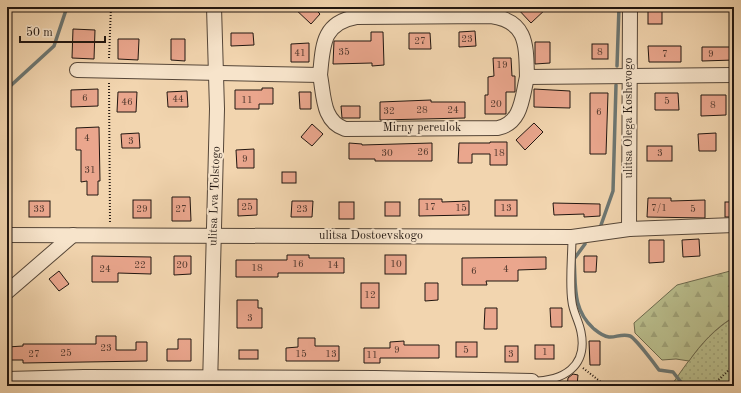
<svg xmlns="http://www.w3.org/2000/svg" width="741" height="393" font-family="'Old Standard TT',serif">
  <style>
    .grass { fill: url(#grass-dots); stroke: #6d6a4e }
    .forest { fill: url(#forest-firs); stroke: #6d6a4e }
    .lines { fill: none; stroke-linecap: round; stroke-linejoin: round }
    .stream { stroke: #6c7672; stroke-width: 3.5 }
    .building { fill: #eaa68d; stroke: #211610 }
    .service-casing { stroke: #554638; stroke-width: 9 }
    .minor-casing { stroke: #554638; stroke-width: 16 }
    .path { stroke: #211610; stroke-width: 2; stroke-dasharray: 1 2; stroke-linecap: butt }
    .service { stroke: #f7e4cb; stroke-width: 7 }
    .minor { stroke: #f7e4cb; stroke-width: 14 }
    .labels { text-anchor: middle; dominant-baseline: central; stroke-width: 4; stroke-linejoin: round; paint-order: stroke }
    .number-label { font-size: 10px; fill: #533a2f }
    .street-label { font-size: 12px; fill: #211610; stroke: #f7e4cb }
  </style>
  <defs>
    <pattern id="grass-dots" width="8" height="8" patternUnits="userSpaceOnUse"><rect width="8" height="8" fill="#b9bd8c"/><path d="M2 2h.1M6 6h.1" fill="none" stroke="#9fa278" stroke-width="1.8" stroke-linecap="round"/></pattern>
    <pattern id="forest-firs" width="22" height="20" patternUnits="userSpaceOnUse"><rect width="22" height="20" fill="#b9bd8c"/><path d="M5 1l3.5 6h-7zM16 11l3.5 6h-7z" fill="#9fa278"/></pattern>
  </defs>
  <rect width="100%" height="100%" fill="#f2d5af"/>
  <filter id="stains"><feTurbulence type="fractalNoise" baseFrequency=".005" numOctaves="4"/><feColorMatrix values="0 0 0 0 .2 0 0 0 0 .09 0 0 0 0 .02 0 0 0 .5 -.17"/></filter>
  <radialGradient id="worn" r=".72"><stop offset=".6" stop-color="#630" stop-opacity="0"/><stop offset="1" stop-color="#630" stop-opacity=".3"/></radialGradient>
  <!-- grass -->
  <path class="grass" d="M734 317V386H671C688 361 707 333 734 317Z"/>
  <!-- forest -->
  <path class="forest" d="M734 270V317C716 327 700 345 689 361L676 359 662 360 635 333 634 323 677 285Z"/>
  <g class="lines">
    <!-- stream -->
    <g class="stream">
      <polyline points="617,66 619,7"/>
      <polyline points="7,89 54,46 67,7"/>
      <polyline points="601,225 613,191 616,85"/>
      <path d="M585 244 574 259C576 285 572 309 593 328 598 332 602 336 609 337 615 338 622 333 630 336 635 338 654 363 659 370L673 372 684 386"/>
    </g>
  </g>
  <!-- building -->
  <g class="building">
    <polygon points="293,7 313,7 320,14 311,24"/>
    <polygon points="516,7 548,7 531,23"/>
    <rect x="648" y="7" width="14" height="17"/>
    <polygon points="73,29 95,30 94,59 72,58"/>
    <polygon points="475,31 476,46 459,47 459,32"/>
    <polygon points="371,32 383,32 384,65 372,66 372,63 333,64 334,41 371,41"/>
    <polygon points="231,33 253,33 254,45 231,46"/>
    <polygon points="409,33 430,33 431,49 409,49"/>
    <polygon points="118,39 139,39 138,60 118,59"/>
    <polygon points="171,39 185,39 185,61 171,60"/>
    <polygon points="535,42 550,42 550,63 535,64"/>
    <polygon points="309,43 309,62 291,62 291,44"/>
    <rect x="592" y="44" width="16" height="15"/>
    <polygon points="648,46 681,46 681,62 649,62"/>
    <polygon points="702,47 734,47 734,60 702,61"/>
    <polygon points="493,58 511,58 512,76 515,76 515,92 506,92 506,114 485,114 485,95 488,95 488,77 494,76"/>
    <polygon points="262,88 273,88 273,104 259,104 259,109 235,109 235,90 262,90"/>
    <polygon points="98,89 98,106 71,107 71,90"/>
    <polygon points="534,89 570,91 570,108 534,107"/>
    <polygon points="187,91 188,107 168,107 167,92"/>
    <polygon points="118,92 137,92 136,112 117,112"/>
    <polygon points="299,92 311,92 311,109 300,109"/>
    <polygon points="590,93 608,93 606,154 590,154"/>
    <polygon points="655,93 678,93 679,110 655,110"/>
    <polygon points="701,95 726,95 726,115 701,116"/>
    <polygon points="431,100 431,102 465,102 465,118 380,120 380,102"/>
    <polygon points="341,106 360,106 360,118 342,118"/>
    <polygon points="534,123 543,132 525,150 516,140"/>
    <polygon points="312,124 323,134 312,146 301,137"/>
    <polygon points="99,127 100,181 98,181 98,195 87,195 87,181 81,182 81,150 76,150 76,128"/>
    <polygon points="139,133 140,148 122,148 121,134"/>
    <polygon points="716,133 716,151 699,151 698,134"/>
    <polygon points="490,142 507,142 507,165 490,165 490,154 472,154 472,163 458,163 459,143 490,143"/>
    <polygon points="349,143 362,144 362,145 432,143 432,161 375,161 375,159 349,159"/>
    <rect x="647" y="146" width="25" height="15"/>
    <polygon points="254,149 254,168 237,168 236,150"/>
    <rect x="282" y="172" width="14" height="11"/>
    <polygon points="172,197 190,197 191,221 172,221"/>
    <polygon points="648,198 671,198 671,201 705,200 705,218 647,217"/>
    <polygon points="238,199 257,199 257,215 238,216"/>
    <polygon points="419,199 442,199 442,202 469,201 469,215 419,216"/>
    <rect x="133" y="200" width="18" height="18"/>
    <rect x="495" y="200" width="22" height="16"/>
    <rect x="29" y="201" width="21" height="16"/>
    <polygon points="292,201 313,201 312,217 291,217"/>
    <rect x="339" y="202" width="15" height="17"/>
    <rect x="385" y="202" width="15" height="14"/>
    <rect x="725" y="202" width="9" height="15"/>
    <polygon points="553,203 600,204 600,216 584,217 584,214 554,215"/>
    <polygon points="699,239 700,256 683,257 682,240"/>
    <polygon points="649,240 664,240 664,262 649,263"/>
    <polygon points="287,255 309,255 309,258 344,258 344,273 278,273 278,277 236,277 236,260 287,260"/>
    <rect x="385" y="255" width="21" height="19"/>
    <polygon points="92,256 151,257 151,274 118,273 118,282 92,282"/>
    <polygon points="174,256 191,256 191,274 174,275"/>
    <polygon points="584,256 597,256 596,272 584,272"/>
    <polygon points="546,257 546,269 518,270 518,281 486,281 487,285 462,285 462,258"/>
    <polygon points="59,271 69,284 59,291 49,279"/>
    <rect x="361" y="283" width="18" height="25"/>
    <polygon points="425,283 438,283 438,300 425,301"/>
    <polygon points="237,300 258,300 258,308 262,308 262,328 237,328"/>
    <polygon points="485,308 497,308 497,329 484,329"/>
    <polygon points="550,308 562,308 562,327 551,327"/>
    <polygon points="96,336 116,336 116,350 136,350 136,342 147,342 147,361 23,363 23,360 7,360 7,347 23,346 23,344 96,344"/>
    <polygon points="298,338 315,338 315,346 339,346 339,361 286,361 286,348 298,347"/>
    <polygon points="178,339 191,339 191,361 167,361 167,349 178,349"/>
    <polygon points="404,341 404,345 439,345 439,358 380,358 380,363 364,363 364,348 390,348 390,342"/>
    <polygon points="589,341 600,341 600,365 590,365"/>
    <rect x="456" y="342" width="21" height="15"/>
    <rect x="535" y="345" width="19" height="14"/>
    <rect x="505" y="346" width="13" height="16"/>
    <rect x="239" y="350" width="19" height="9"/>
    <polygon points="573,374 578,375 577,386 567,386 568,378"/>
  </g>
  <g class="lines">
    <defs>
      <path id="service" d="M532 383V381C563 381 588 367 581 332 579 321 573 312 572 302 569 284 572 256 572 237"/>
      <g id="minor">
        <path d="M77 70 320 75C323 46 322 23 356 17L491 16C528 21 526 46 527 77L734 75"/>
        <path d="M320 75C324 95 322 121 345 129L498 128C522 123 522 97 527 77"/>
        <polyline points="629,229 630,7"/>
        <polyline points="7,235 572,237 629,229 734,225"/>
        <polyline points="7,292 73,235"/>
        <polyline points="7,379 84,377 375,378 532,381"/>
        <polyline points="210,386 217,109 214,7"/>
      </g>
    </defs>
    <!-- service casing -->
    <use href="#service" class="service-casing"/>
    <!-- minor casing -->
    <use href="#minor" class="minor-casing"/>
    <!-- path -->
    <g class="path">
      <polyline points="109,58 111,7"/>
      <polyline points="109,83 110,224"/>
      <polyline points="583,368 606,386"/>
      <polyline points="712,386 734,365"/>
    </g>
    <!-- service -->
    <use href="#service" class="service"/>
    <!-- minor -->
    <use href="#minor" class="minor"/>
  </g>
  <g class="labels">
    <!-- number labels -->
    <g class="number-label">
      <text x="467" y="39">23</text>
      <text x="420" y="41">27</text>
      <text x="344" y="52">35</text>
      <text x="600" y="52">8</text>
      <text x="300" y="53">41</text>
      <text x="665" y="54">7</text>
      <text x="711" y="54">9</text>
      <text x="502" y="65">19</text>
      <text x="85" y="98">6</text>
      <text x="178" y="99">44</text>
      <text x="247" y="100">11</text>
      <text x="667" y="101">5</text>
      <text x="127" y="102">46</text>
      <text x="496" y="104">20</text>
      <text x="713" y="105">8</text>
      <text x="422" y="110">28</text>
      <text x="453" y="110">24</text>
      <text x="389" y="111">32</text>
      <text x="599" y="112">6</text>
      <text x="87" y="138">4</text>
      <text x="131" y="141">3</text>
      <text x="423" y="152">26</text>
      <text x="387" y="153">30</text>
      <text x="499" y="153">18</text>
      <text x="660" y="153">3</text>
      <text x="245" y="159">9</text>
      <text x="90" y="170">31</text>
      <text x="247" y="207">25</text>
      <text x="430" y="207">17</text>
      <text x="461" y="208">15</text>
      <text x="506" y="208">13</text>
      <text x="659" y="208">7/1</text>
      <text x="39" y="209">33</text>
      <text x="142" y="209">29</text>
      <text x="181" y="209">27</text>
      <text x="302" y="209">23</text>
      <text x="693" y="209">5</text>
      <text x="298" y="264">16</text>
      <text x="396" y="264">10</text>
      <text x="140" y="265">22</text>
      <text x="182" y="265">20</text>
      <text x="333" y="265">14</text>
      <text x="257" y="268">18</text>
      <text x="105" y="269">24</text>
      <text x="506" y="269">4</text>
      <text x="474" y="271">6</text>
      <text x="370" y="295">12</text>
      <text x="250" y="318">3</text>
      <text x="106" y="348">23</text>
      <text x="397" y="350">9</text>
      <text x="466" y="350">5</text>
      <text x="545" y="352">1</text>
      <text x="66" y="353">25</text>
      <text x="34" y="354">27</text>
      <text x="301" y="354">15</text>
      <text x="331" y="354">13</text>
      <text x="511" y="354">3</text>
      <text x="372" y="355">11</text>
    </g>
    <!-- street labels -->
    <g class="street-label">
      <text transform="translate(629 118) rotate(-90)">ulitsa Olega Koshevogo</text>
      <text x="422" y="128">Mirny pereulok</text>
      <text transform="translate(215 196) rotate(-88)">ulitsa Lva Tolstogo</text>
      <text x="371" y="236">ulitsa Dostoevskogo</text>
    </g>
  </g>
  <!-- margin -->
  <rect width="741" height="393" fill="none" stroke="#f2d5af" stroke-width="24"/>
  <rect x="8" y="8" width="725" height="377" fill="none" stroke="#211610" stroke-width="2"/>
  <rect x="12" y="12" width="717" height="369" fill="none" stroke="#211610"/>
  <!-- scale -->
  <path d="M20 36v6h85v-6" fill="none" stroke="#211610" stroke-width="2"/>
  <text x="26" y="36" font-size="12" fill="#211610" stroke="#f7e4cb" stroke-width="3" paint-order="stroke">50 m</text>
  <rect width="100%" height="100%" filter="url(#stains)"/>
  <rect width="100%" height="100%" fill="url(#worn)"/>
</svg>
